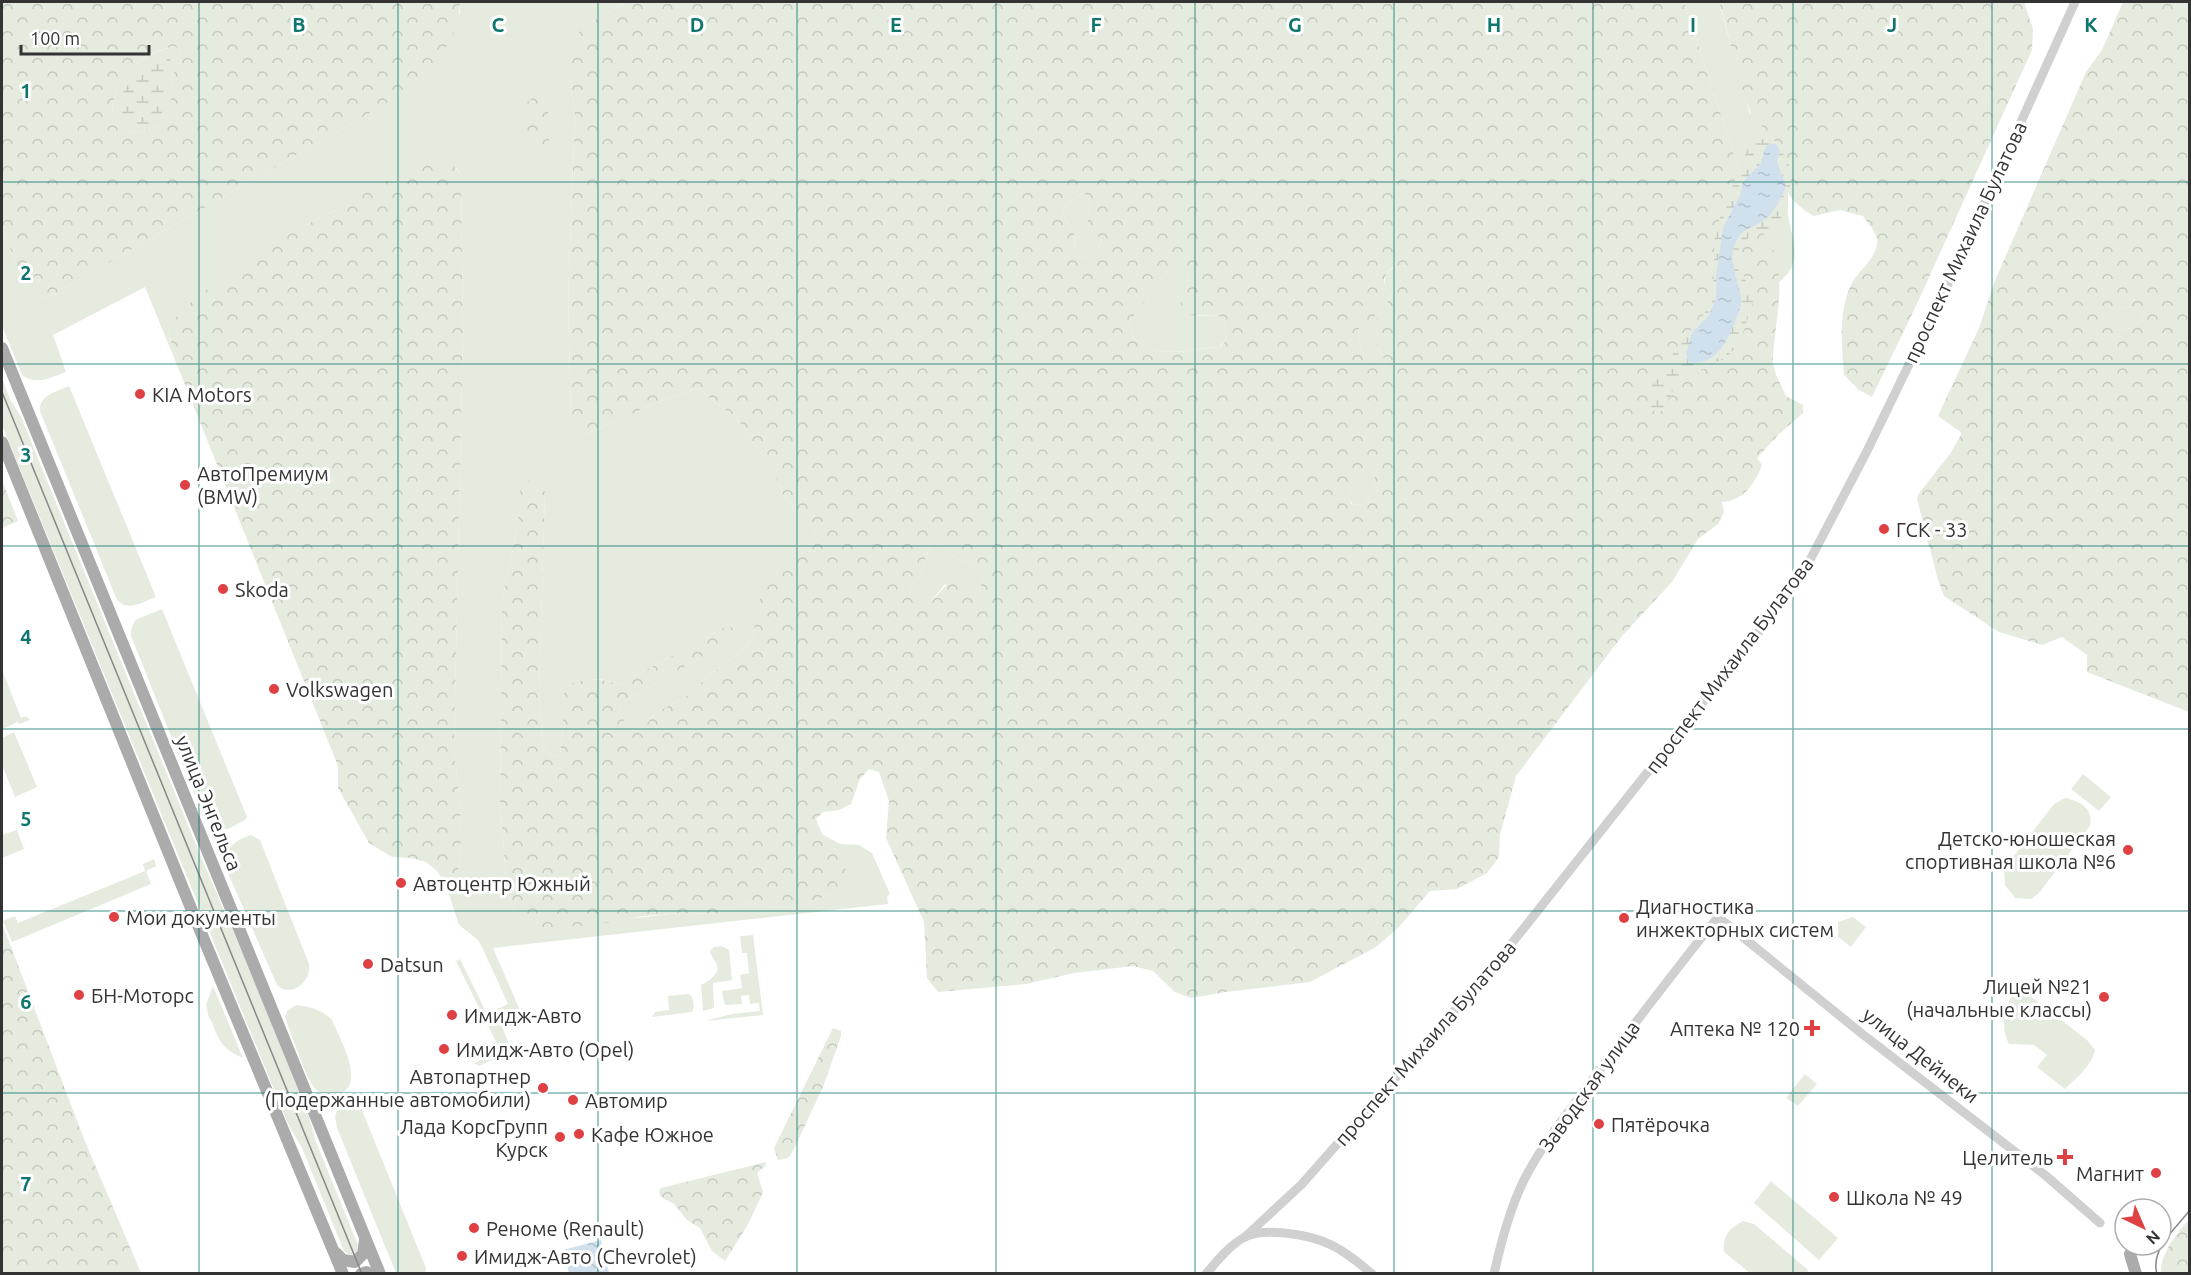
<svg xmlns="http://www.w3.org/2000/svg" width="2191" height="1275" font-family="Ubuntu,sans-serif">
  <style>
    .green { fill: #e5ebdf }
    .forest { fill: url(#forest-crowns); fill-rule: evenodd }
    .wetland { fill: url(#wetland-marsh) }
    .water { fill: url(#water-ripples) }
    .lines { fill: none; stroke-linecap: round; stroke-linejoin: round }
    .minor { stroke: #d0d0d0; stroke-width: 9 }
    .major { stroke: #ababab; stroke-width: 12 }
    .tram { stroke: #888; stroke-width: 1.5 }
    .grid { fill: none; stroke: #0f766e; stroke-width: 1.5; stroke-opacity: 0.55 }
    .poi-dot { fill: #df4043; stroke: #fff; stroke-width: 2 }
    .labels { text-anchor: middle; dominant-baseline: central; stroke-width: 6; stroke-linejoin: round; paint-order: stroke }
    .street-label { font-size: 20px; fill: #333; stroke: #fff }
    .poi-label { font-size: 20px; fill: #333; stroke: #fff; text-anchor: start }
    .grid-label { font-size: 20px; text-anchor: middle; font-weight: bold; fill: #0f766e; stroke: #fff; stroke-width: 6; stroke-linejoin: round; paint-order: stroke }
  </style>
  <defs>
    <pattern id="forest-crowns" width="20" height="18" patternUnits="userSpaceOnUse" patternTransform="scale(1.5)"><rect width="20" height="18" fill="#e5ebdf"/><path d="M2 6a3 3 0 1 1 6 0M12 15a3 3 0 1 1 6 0" fill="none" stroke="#c5cac0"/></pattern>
    <pattern id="wetland-marsh" width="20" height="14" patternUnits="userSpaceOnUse" patternTransform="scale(1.5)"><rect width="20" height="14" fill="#e5ebdf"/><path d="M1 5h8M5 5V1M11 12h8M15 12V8" fill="none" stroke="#c5cac0"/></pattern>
    <pattern id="water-ripples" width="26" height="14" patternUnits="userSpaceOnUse" patternTransform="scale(1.5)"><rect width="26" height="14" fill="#d0e0ed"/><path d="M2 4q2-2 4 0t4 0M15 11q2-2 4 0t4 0" fill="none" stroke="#b3c1cc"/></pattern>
  </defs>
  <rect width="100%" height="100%" fill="#fff"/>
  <!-- green -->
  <g class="green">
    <path d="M460 2H627L583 27 570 76 575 112 568 300 571 422 584 435 656 403 697 388 738 420 772 469 784 496 813 529 817 541 810 551 793 556 764 585 752 638 746 648 710 675 684 698 655 713 646 725 637 731 628 727 618 711 623 702 727 642 721 629 619 685C590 674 588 679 563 695V727L560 754 553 757 546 750 542 739 539 691 545 492 518 498V526L502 601 500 801 507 891 513 909 521 918 542 928 681 913 717 914 749 902 778 908 806 904 838 892 842 857 822 834 840 844 859 845 872 853 890 894 887 897 888 904 493 948 522 1015 501 1024 510 1047 509 1052 479 1066 474 1063 500 1050 456 961 460 959 487 1014 508 1004 482 947 478 940 459 925 446 885 455 882C467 848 458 786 454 749L463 330 461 175 456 167 340 208 289 233 168 328 175 360 145 287 53 335 66 372C52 377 36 386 22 375L2 326V228L26 289 47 298 389 102 460 13Z"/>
    <polygon points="1684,2 1719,2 1749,112 1768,131 1777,145 1743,182"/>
    <path d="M174 46 179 49 181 63 173 75 171 116 159 127 134 133C116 124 109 120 114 98 121 66 145 56 174 46Z"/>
    <path d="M1786 186C1790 197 1787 205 1788 215 1792 241 1805 262 1779 282 1777 258 1774 242 1755 225Z"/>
    <path d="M1085 194 1090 199C1088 219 1082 227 1102 238L1098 252 1086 259 1080 257 1075 252 1074 232 1063 214C1065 205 1076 196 1085 194Z"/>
    <path d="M1405 265 1407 271 1377 318V345L1386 363 1381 367 1361 350 1358 332 1360 325 1386 292C1383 273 1386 269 1405 265Z"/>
    <path d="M1171 268H1180L1188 275 1189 284 1180 301 1198 316H1219L1224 324 1227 339 1219 347C1200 348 1167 356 1151 349 1145 347 1139 342 1134 339L1129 321C1145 304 1155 285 1171 268Z"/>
    <polygon points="2127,307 2143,309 2144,316 2133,328 2118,330 2114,323 2113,315 2119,309"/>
    <polygon points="2,378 10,399 21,417 199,852 255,982 309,1117 316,1142 358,1245 356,1255 351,1256 344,1251 302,1148 289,1126 2,425"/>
    <path d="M69 386 156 597C142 602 129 612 117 600L40 411C39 395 56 392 69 386Z"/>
    <path d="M1365 470H1371C1381 483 1370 495 1362 506L1352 504 1349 498 1351 492 1347 479Z"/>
    <polygon points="933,538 939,539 955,558 974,565 983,578 978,595 972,598 945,584 928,605 921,606 908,591 919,576"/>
    <polygon points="162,609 247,817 245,820 228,829 217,827 203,816 131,636 131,630 135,620"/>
    <polygon points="2,670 21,718 26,716 30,720 19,724 17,721 16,723 2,729"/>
    <polygon points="14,732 37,787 15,797 2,765 2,738"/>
    <polygon points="2083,774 2111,797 2099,811 2071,789"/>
    <path d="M2065 798C2080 801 2093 808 2090 826L2039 893 2031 899 2015 898 2005 885 2004 869 2054 804Z"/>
    <polygon points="17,830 24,849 2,858 2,835"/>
    <path d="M251 835 260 840 309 964C312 981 291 999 277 985L224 864C225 847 236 840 251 835Z"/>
    <polygon points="154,859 156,866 146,871 151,884 12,942 3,921 15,916 18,923 145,871 143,864"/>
    <polygon points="1853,917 1866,927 1851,947 1838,937 1838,922"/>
    <polygon points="753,935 763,1015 705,1021 732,1014 760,1011 759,1003 750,1004 749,995 741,996 742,1004 726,1005 724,1002 722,991 742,988 740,975 749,973 747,953 742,953 740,936"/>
    <path d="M722 946 729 950 732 980 713 983 714 1008 703 1011 701 985C710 980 723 973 715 961 713 958 711 955 710 951L714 947Z"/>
    <path d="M213 986 243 1058C220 1048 219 1040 211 1020L209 1018 206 1005Z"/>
    <path d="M2020 989 2024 991 2087 1040 2095 1050C2092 1066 2076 1078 2065 1089L2037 1067 2047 1055 2034 1045 2009 1044C2000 1029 2003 998 2020 989Z"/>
    <path d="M689 994C694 997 695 1008 692 1012L652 1017 655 1012 669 1010 668 996Z"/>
    <path d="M296 1005C309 1006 323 1010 332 1020 339 1038 371 1091 333 1095 326 1096 318 1093 313 1086 304 1072 291 1034 285 1017L287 1011Z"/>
    <polygon points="1805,1074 1817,1084 1798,1106 1786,1098"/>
    <polygon points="353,1104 361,1108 426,1268 425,1273 396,1273 337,1128 335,1117 337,1111"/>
    <polygon points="1771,1181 1838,1238 1819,1260 1754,1203"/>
    <path d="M1743 1221 1754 1224 1807 1269 1809 1273H1750L1724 1252C1722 1236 1729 1228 1743 1221Z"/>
  </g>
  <!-- forest -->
  <g class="forest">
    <path d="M2 2H460C459 50 423 75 389 102L47 298 26 289 2 228ZM174 46 179 49 181 63 173 74 170 116 159 127 134 133C116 124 109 119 114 98 121 67 145 55 174 46Z"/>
    <path d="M627 2H1684L1743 182C1739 199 1728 212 1723 228 1715 254 1722 293 1710 315 1699 333 1683 333 1688 362 1716 366 1727 343 1735 320 1737 315 1741 308 1742 303 1743 291 1735 282 1733 272 1729 253 1737 232 1755 225 1795 259 1774 316 1773 361 1773 372 1782 386 1786 396L1803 405V413L1778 435 1757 458 1762 465C1755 484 1743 501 1722 502L1724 512 1718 524 1698 539 1672 582 1622 636 1516 776 1500 835 1499 857 1487 873 1457 889 1430 891 1399 927 1376 947 1310 982 1226 992 1191 998 1175 992 1153 971 1133 966 1074 973 1026 984 938 992 927 978 924 922 886 838 889 801 879 772 869 769 860 779 851 804 839 810 823 812 816 819 822 834 842 857 847 873 838 892 806 904 778 908 749 902 717 914 681 913 644 916 594 925 542 928 521 918 513 909 507 891 500 801 502 601 518 526V498L522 485 531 479 540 483 545 492 539 691 542 739 546 750 553 757 560 754 563 727V695L570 684C591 678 598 677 619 685L721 629 731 627 735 630V636L727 642 623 702 618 711 628 727 637 731 646 725 655 713 684 698 710 675 746 648 752 638 763 585 793 556 810 551 817 541 813 529 784 496 772 469 738 420 697 388 656 403 584 435 575 433 571 422 568 300 575 112 570 76 571 43 583 27ZM1085 194 1090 199C1088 219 1082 227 1102 239L1098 252 1086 259 1080 257 1075 252 1074 232 1063 214C1065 205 1076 196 1085 194ZM1405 265 1407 271 1377 318V345L1386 363 1381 367 1361 350 1358 332 1360 325 1372 322 1386 292 1384 279 1387 273 1392 268ZM1171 268H1180L1188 275 1189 284 1180 301 1183 309 1189 315 1219 316 1224 324 1227 339 1220 347C1201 348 1167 356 1151 349 1145 347 1139 342 1134 339L1129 321C1145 304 1155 285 1171 268ZM1365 470H1371C1381 483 1370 495 1362 506L1351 504 1349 498 1351 492 1348 479ZM933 538 939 539 955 558 974 565 983 578 978 595 972 598C952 567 945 589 928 605H921L908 591 919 576Z"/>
    <path d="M1719 2H2024L2033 29 2032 50 1916 306 1872 397 1859 390 1844 375C1842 345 1838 316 1850 287 1856 272 1874 262 1877 244 1879 234 1868 224 1863 216L1840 210 1814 216C1775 193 1790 180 1777 146 1772 131 1754 123 1749 109 1735 75 1731 37 1719 2Z"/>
    <path d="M2123 2H2189V712L2087 672V655L2062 637 2042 645 1999 632 1944 596 1938 580 1917 499 1919 493 1950 454 1962 433 1938 416 1979 328 1994 283 2086 72 2102 50ZM2127 307 2142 309 2144 316 2133 328 2118 330 2114 323V315L2119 309Z"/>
    <polygon points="542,96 548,105 549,143 540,152 529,149 522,142 524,105 534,97"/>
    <path d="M435 160C448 162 454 163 461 175L463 330 454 749C458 786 467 848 455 882L446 885 437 871 426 862 411 858 392 857 369 843 338 788V766L175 360 168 328 177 316 200 294 289 233 340 208 392 178Z"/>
    <polygon points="2,480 18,521 2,528"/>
    <polygon points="2,923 84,1139 141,1273 2,1273"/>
    <polygon points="833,1028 841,1031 841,1036 823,1087 794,1149 788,1158 778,1160 774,1148"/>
    <polygon points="766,1162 765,1166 757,1173 763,1192 761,1197 747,1226 725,1261 712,1251 700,1228 687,1220 674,1204 661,1197 659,1192 661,1188"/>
    <path d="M2189 1219V1273H2161C2161 1251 2176 1236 2189 1219Z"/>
  </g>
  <!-- wetland -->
  <g class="wetland">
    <path d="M160 56 169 58 172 62C169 72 165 82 164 91 161 111 168 117 145 127 140 124 132 122 128 119 104 98 144 65 160 56Z"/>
    <path d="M1762 139H1766L1782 147 1788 159 1791 183 1780 222 1773 229 1753 233 1746 240 1739 251V261L1753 302 1739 345 1728 355 1675 387C1669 395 1667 406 1660 412H1655L1649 404C1646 381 1697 325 1711 304L1713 295 1715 230 1747 150Z"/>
  </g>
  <!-- water -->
  <g class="water">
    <path d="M1769 143 1777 145 1780 151 1777 162 1786 186C1781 199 1775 212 1764 220 1752 229 1744 226 1736 242 1726 263 1740 280 1741 300 1742 307 1737 315 1735 322 1726 344 1715 366 1688 362L1686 353 1692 333 1709 315 1716 298 1717 271 1723 228 1740 195 1743 182 1762 162 1764 151Z"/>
    <polygon points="601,1240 609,1273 569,1273 563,1250"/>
  </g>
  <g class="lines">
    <!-- minor -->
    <g class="minor">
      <polyline points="1245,1237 1302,1184 1493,967 1780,605 1811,558 1867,451 1948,284 2075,2"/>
      <path d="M1206 1274C1217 1261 1228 1247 1243 1238 1256 1231 1270 1232 1285 1233 1324 1237 1342 1248 1372 1274"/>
      <path d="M1494 1274C1501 1242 1509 1211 1523 1182 1542 1144 1570 1110 1595 1076 1635 1023 1676 969 1718 917L1861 1033 2045 1175 2100 1223"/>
    </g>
    <!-- major -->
    <g class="major">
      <polyline points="2,348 380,1274"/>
      <polyline points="2,442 195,918 343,1274"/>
      <polyline points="336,1253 343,1260 355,1262 363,1254 365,1240"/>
      <polyline points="2130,1254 2136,1274"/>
      <polyline points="361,1274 366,1272 373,1274"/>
    </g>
    <!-- tram -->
    <g class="tram">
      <polyline points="2,392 362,1274"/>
      <path d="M2157 1274C2150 1249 2176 1228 2190 1210"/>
    </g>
  </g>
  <!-- grid -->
  <path class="grid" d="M199 2V1274M398 2V1274M598 2V1274M797 2V1274M996 2V1274M1195 2V1274M1394 2V1274M1593 2V1274M1793 2V1274M1992 2V1274M2 182H2190M2 364H2190M2 546H2190M2 729H2190M2 911H2190M2 1093H2190"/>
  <!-- markers -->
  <g class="poi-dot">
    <circle cx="140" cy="394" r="6"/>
    <circle cx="185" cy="485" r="6"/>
    <circle cx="1884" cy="529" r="6"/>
    <circle cx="223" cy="589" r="6"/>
    <circle cx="274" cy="689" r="6"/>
    <circle cx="2128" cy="850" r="6"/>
    <circle cx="401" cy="883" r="6"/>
    <circle cx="114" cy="917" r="6"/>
    <circle cx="1624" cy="918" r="6"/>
    <circle cx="368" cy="964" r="6"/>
    <circle cx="79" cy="995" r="6"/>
    <circle cx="2104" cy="997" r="6"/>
    <circle cx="452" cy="1015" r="6"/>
    <path d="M1809 1019h6v6h6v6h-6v6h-6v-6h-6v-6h6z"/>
    <circle cx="444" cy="1049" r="6"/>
    <circle cx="543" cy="1088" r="6"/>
    <circle cx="573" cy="1100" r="6"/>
    <circle cx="1599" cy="1124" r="6"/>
    <circle cx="579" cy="1134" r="6"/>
    <circle cx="560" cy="1137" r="6"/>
    <path d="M2062 1148h6v6h6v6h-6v6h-6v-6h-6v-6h6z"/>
    <circle cx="2156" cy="1173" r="6"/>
    <circle cx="1834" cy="1197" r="6"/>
    <circle cx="474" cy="1228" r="6"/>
    <circle cx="462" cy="1256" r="6"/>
  </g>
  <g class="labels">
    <!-- street labels -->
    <g class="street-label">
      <text transform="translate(1965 242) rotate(-65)">проспект Михаила Булатова</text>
      <text transform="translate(1729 665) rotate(-53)">проспект Михаила Булатова</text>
      <text transform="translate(209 803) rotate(68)">улица Энгельса</text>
      <text transform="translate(1425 1043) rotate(-49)">проспект Михаила Булатова</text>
      <text transform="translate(1921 1055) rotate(38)">улица Дейнеки</text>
      <text transform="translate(1589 1086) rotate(-54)">Заводская улица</text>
    </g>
    <!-- poi labels -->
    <g class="poi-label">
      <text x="152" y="394">KIA Motors</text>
      <text x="197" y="473">АвтоПремиум<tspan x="197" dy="23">(BMW)</tspan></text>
      <text x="1896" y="529">ГСК - 33</text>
      <text x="235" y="589">Skoda</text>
      <text x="286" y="689">Volkswagen</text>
      <text x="2116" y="838" text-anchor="end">Детско-юношеская<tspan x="2116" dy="23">спортивная школа №6</tspan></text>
      <text x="413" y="883">Автоцентр Южный</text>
      <text x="1636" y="906">Диагностика<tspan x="1636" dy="23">инжекторных систем</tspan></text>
      <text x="126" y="917">Мои документы</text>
      <text x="380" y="964">Datsun</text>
      <text x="2092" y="986" text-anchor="end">Лицей №21<tspan x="2092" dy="23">(начальные классы)</tspan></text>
      <text x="91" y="995">БН-Моторс</text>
      <text x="464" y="1015">Имидж-Авто</text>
      <text x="1800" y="1028" text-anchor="end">Аптека № 120</text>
      <text x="456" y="1049">Имидж-Авто (Opel)</text>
      <text x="531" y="1076" text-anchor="end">Автопартнер<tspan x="531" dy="23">(Подержанные автомобили)</tspan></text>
      <text x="585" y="1100">Автомир</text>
      <text x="1611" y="1124">Пятёрочка</text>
      <text x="548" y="1126" text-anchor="end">Лада КорсГрупп<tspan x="548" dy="23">Курск</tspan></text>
      <text x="591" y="1134">Кафе Южное</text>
      <text x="2053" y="1157" text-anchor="end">Целитель</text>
      <text x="2144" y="1173" text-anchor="end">Магнит</text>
      <text x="1846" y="1197">Школа № 49</text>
      <text x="486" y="1228">Реноме (Renault)</text>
      <text x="474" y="1256">Имидж-Авто (Chevrolet)</text>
    </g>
  </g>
  <g class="grid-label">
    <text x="299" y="32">B</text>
    <text x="498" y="32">C</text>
    <text x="697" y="32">D</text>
    <text x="896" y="32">E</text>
    <text x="1096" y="32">F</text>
    <text x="1295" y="32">G</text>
    <text x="1494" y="32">H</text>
    <text x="1693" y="32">I</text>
    <text x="1892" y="32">J</text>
    <text x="2091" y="32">K</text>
    <text x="26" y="98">1</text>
    <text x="26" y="280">2</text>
    <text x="26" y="462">3</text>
    <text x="26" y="644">4</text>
    <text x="26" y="826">5</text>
    <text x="26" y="1009">6</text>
    <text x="26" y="1191">7</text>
  </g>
  <!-- border -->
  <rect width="2191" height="1275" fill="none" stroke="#333333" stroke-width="6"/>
  <!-- north arrow -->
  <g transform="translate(2143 1227) rotate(136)"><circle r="28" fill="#ffffff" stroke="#adadad" stroke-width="1.5"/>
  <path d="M0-4.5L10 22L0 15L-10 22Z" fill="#df4043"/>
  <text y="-9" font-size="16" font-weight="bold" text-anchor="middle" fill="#333333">N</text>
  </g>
  <!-- scale -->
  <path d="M21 45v9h128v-9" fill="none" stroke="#333333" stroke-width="3"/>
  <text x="30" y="45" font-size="18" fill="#333333" stroke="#ffffff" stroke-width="4.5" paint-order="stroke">100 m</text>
</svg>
